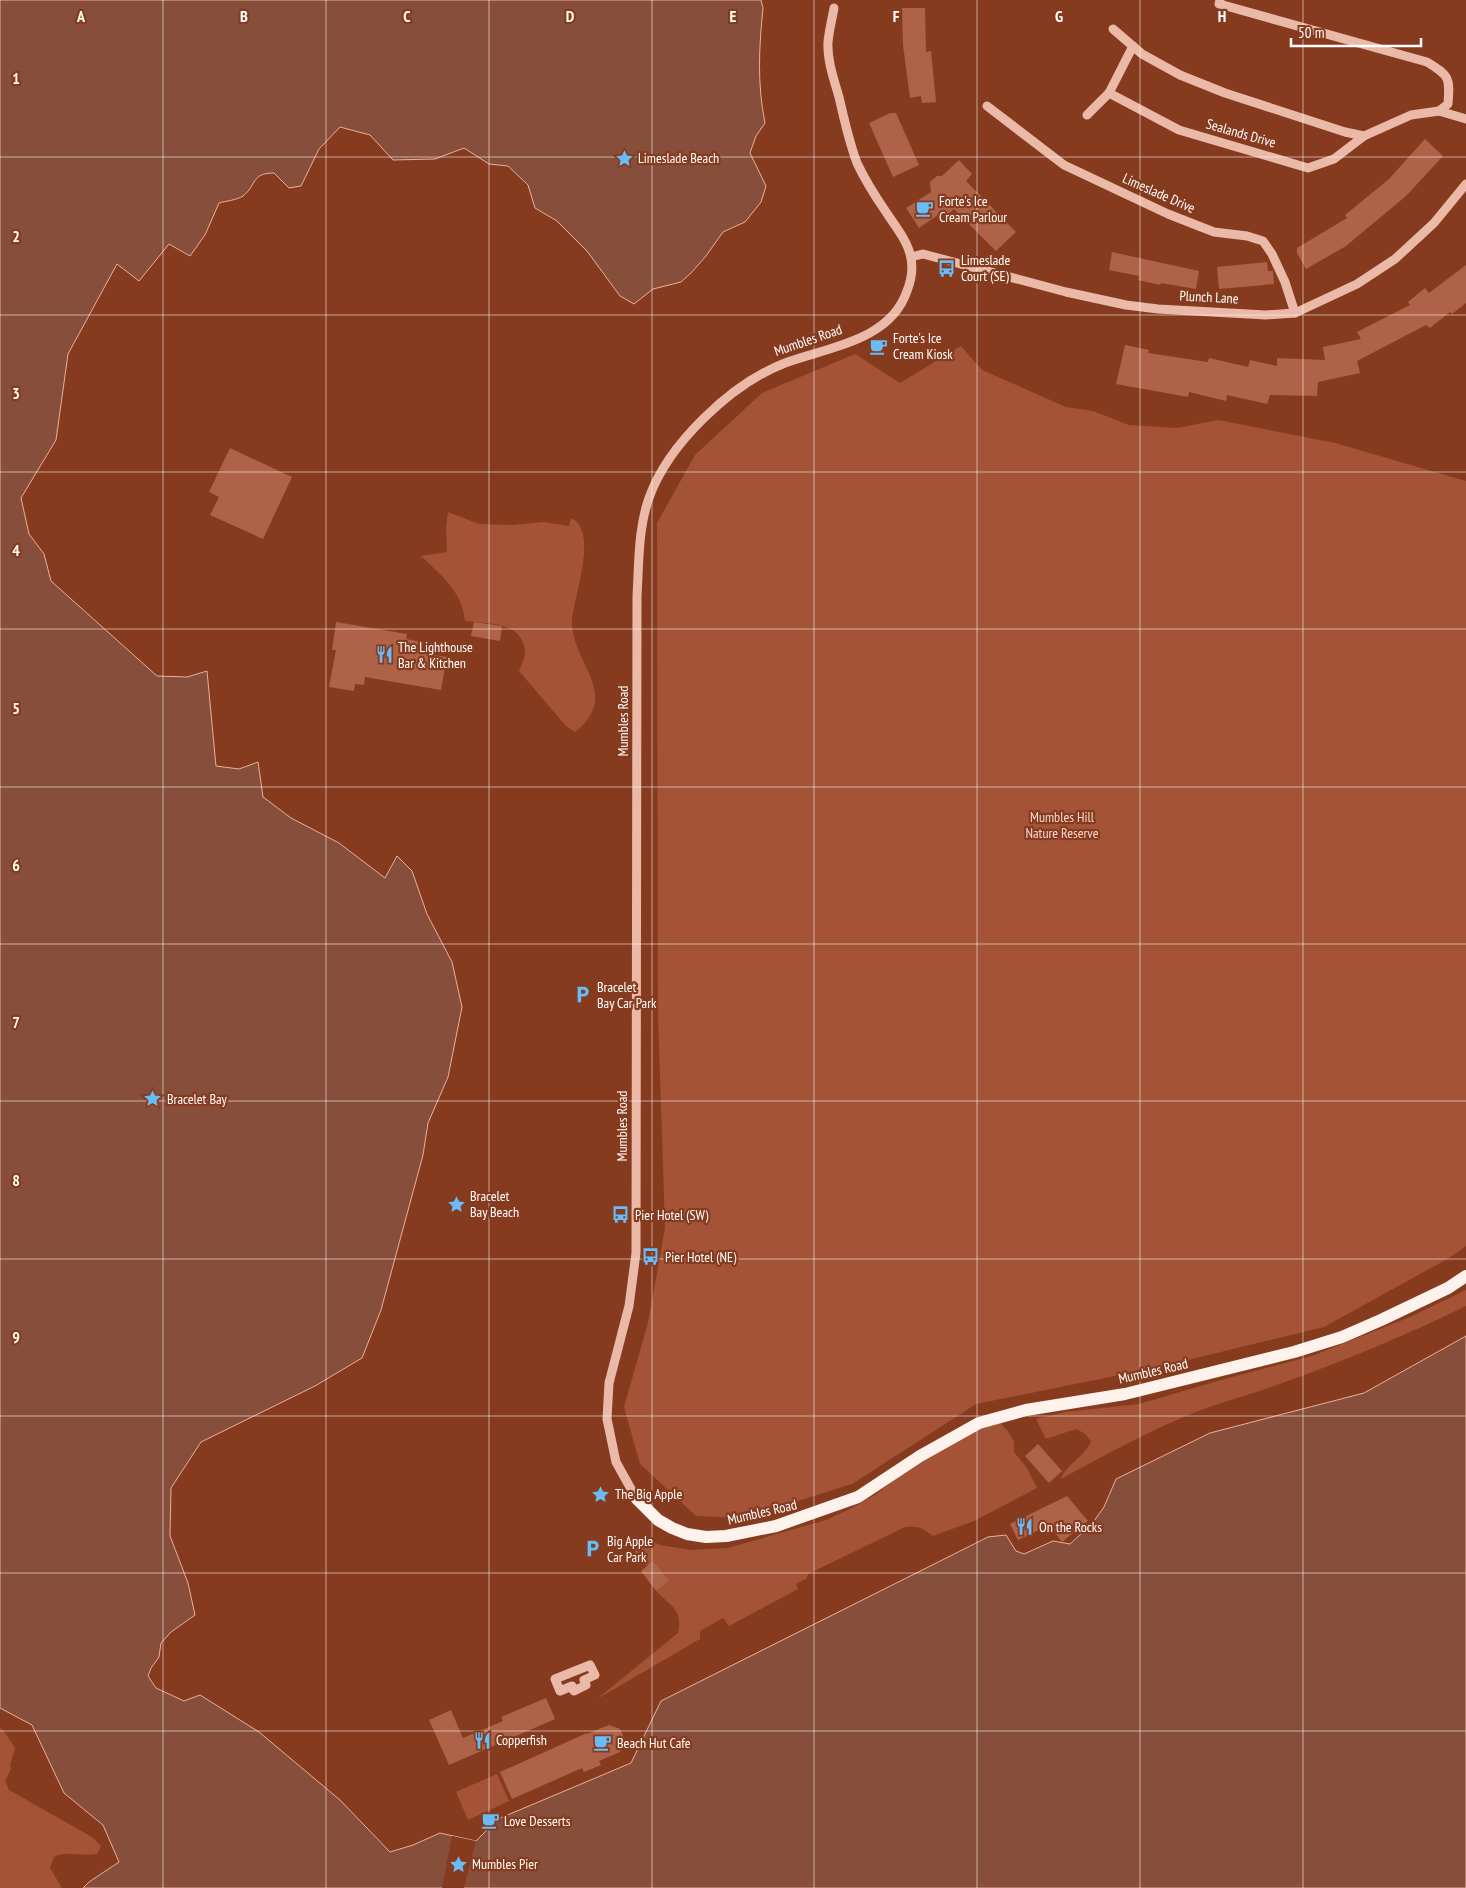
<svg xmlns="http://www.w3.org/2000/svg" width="1466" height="1888" font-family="'PT Sans Narrow',sans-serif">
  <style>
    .green { fill: #a55336 }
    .water { fill: #874f3b; stroke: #ebaf9c }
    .pier { fill: #863b1f }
    .building { fill: #ae6248 }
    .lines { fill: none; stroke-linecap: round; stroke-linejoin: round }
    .minor { stroke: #eab9a8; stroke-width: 9 }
    .major { stroke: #fef2ec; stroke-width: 12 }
    .grid { fill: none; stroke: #fff; stroke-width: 1; stroke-opacity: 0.55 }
    .labels { text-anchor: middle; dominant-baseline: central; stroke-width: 4.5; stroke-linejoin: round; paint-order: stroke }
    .street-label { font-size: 14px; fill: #fff; stroke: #863b1f }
    .poi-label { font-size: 14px; fill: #fff; stroke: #863b1f; text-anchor: start }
    .park-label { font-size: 14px; fill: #f7d7cd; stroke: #863b1f }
    .grid-label { font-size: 16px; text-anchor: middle; font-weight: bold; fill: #fff; stroke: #863b1f; stroke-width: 4.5; stroke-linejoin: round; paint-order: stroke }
  </style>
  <rect width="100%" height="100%" fill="#863b1f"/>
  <!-- green -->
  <g class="green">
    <polygon points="961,346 982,370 1066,407 1093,411 1129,425 1177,428 1218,420 1335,443 1466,481 1466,1246 1449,1258 1324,1327 1159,1367 976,1404 852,1484 744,1518 696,1516 640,1464 624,1407 648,1323 665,1228 658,1015 657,523 695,455 762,393 855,354 900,383"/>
    <path d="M448 512 479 524 512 525 543 522 569 526 571 518C599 530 574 596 572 620 570 662 623 694 575 732L566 726 519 671C521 666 525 658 525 652 523 621 488 624 465 621 462 591 441 575 421 556L447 552 446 527Z"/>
    <path d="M1466 1290V1306C1405 1336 1341 1362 1277 1385 1252 1394 1226 1401 1201 1410 1152 1429 1107 1454 1061 1479 1066 1464 1085 1457 1091 1441L1084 1433 1076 1429 1046 1439 1036 1419 1065 1412 1139 1404 1228 1378 1312 1356 1410 1317Z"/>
    <path d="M1000 1423 1007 1430 1014 1442V1452L1027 1468 1037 1488 974 1521 933 1536C923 1528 917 1525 905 1527L808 1574 806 1579 796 1584 798 1589 729 1626 723 1618 700 1631V1639L597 1699 678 1633C683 1610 671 1606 656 1591L668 1581 653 1561 648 1566 637 1558 633 1548 650 1540 660 1545 690 1550 728 1548 826 1520 848 1510 875 1495 915 1464 981 1428Z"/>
    <path d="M0 1728 3 1730 15 1748 10 1765 11 1769 5 1781 9 1790 92 1837 101 1846 97 1854C83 1857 65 1850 54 1857L50 1868 62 1888H0Z"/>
    <polygon points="497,1774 509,1801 468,1820 456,1792"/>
  </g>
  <!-- water -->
  <path class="water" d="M0 0H761L763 8C759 47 757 84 765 123L756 136 750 153 766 186 761 202 745 222 723 232 706 256 691 273 681 282 653 289 634 304 620 296 587 251 557 221 535 208 528 185 508 166 489 164 464 148 435 159 393 160 370 135 340 127 319 149 301 186 289 188 274 173C251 173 257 185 243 196 237 200 226 201 219 203L205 235 190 256 169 244 139 281 117 264 68 354 56 440 21 498 29 534 44 554 51 581 157 676 187 677 207 671 216 766 239 769 258 762 263 797 291 818 339 843 385 878 397 856 412 871 427 914 452 962 462 1007 448 1077 428 1123 423 1155 381 1310 362 1358 315 1386 201 1442 171 1488 170 1536 188 1583 195 1615 171 1632 161 1643 159 1657 151 1668 148 1676 156 1688 184 1701 200 1695 259 1732 340 1800 390 1852 413 1845 440 1833 476 1841 498 1819 631 1763 661 1701 988 1537 1006 1535 1016 1551 1024 1554 1053 1541 1070 1544 1091 1525 1104 1507 1116 1479 1210 1433 1364 1393 1466 1336V1888H83L89 1882 119 1862 103 1825 64 1793 32 1725 0 1708Z"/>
  <!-- pier -->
  <polygon class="pier" points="452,1836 476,1841 464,1888 442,1888"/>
  <!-- building -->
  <g class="building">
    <polygon points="902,8 925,8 926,52 931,51 936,102 922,103 921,96 910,98 903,45"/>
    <polygon points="890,113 896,113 919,165 893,177 869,123"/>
    <polygon points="1425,139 1443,156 1406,196 1346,246 1306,269 1297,253 1297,248 1347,218 1345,215 1389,179"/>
    <polygon points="959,160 972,174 966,181 1016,232 996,251 954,209 947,215 944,211 919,228 906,208 931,192 930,182 937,176 942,176"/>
    <polygon points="1112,252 1199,271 1196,289 1161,283 1160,285 1138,280 1139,276 1109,270"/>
    <polygon points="1267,262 1268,271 1273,271 1274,284 1219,289 1217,267"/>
    <polygon points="1466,265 1466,303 1452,314 1450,312 1430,328 1426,325 1357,361 1360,373 1318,382 1317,396 1270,395 1267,404 1227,395 1226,401 1189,392 1188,397 1116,384 1125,345 1149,350 1148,353 1208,362 1209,358 1248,367 1250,360 1277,366 1277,358 1325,360 1323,347 1361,339 1357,332 1410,305 1408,302 1425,288 1429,293"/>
    <polygon points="230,448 292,477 263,539 210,515 219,497 209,492"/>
    <polygon points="336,622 407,634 406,639 422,642 421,653 447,657 441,690 365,677 364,685 355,684 354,691 329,687 336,650 332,650"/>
    <polygon points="474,622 502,626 500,641 471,636"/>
    <polygon points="1038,1444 1062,1471 1049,1483 1025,1456"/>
    <polygon points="1067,1496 1088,1521 1062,1542 1049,1525 1018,1540 1010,1524"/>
    <polygon points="653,1561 669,1581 656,1591 641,1571"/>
    <polygon points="546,1698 555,1719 449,1765 429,1720 451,1710 463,1738 503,1721 501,1717"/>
    <polygon points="609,1725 620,1729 625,1740 620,1752 599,1761 601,1765 584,1772 582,1768 512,1799 500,1772 587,1733 587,1734"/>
  </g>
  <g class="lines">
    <!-- minor -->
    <g class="minor">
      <path d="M1220 0 1219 4 1427 62C1450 76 1450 78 1448 104L1439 111"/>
      <polyline points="1113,29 1142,54 1180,75 1225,93 1345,132 1364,136"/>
      <polyline points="1109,93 1179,130 1308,168 1334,159 1364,136 1411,115 1439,111 1466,119"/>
      <polyline points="987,106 1064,165 1168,214 1214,232 1247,236 1263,241 1272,254 1285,282 1295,313"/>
      <polyline points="1087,115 1109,93 1133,46"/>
      <polyline points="911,257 923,254 1066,292 1126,305 1158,309 1266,315 1295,313 1357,284 1395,259 1434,223 1466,184"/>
      <path d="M636 1498 616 1462 607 1419 609 1383 629 1306 636 1253 637 596C639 563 638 529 649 498 668 444 731 384 785 363 828 347 890 341 907 291 911 281 913 269 911 258 908 241 895 226 886 212 875 196 865 180 857 163 849 142 844 119 839 97 834 80 827 60 828 42 829 31 832 19 834 8"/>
      <polygon points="590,1665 595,1675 584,1680 586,1685 574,1691 572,1686 560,1691 555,1679"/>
    </g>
    <!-- major -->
    <polyline class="major" points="636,1498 658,1520 672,1528 687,1534 706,1537 726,1536 776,1526 858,1497 920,1456 979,1423 1026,1410 1125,1394 1294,1352 1342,1337 1381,1320 1448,1288 1466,1276"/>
  </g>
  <!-- grid -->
  <path class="grid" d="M163 0V1888M326 0V1888M489 0V1888M652 0V1888M814 0V1888M977 0V1888M1140 0V1888M1303 0V1888M0 157H1466M0 315H1466M0 472H1466M0 629H1466M0 787H1466M0 944H1466M0 1101H1466M0 1259H1466M0 1416H1466M0 1573H1466M0 1731H1466"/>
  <!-- icons -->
  <defs>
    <symbol id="sight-bare" viewBox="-9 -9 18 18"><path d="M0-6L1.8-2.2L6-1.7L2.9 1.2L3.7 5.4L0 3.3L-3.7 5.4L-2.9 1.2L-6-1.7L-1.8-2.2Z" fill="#68bcf8" stroke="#863b1f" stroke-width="2.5" paint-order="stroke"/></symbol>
    <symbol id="cafe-bare" viewBox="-9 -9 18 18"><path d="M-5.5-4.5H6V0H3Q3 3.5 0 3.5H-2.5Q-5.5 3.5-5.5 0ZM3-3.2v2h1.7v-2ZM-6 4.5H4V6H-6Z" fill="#68bcf8" stroke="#863b1f" stroke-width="2.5" paint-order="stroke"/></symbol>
    <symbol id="bus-bare" viewBox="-9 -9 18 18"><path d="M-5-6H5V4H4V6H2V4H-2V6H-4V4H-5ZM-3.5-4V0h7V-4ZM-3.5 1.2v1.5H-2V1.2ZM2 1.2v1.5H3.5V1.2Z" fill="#68bcf8" stroke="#863b1f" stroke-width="2.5" paint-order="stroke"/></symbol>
    <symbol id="restaurant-bare" viewBox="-9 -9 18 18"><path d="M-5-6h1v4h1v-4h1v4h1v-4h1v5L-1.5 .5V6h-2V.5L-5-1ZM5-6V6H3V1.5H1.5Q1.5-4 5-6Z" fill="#68bcf8" stroke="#863b1f" stroke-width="2.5" paint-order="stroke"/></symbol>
    <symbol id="parking-bare" viewBox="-9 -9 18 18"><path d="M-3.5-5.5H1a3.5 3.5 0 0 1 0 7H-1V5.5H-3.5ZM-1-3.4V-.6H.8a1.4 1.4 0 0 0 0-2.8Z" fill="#68bcf8" stroke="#863b1f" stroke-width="2.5" paint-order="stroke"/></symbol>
  </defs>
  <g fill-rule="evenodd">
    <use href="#sight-bare" x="612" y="146" width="25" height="25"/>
    <use href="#cafe-bare" x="912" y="196" width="25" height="25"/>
    <use href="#bus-bare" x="934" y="256" width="25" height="25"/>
    <use href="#cafe-bare" x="866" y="334" width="25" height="25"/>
    <use href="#restaurant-bare" x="372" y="642" width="25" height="25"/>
    <use href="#parking-bare" x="570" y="982" width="25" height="25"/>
    <use href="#sight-bare" x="140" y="1086" width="25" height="25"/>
    <use href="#sight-bare" x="444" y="1192" width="25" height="25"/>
    <use href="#bus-bare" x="608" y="1202" width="25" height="25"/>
    <use href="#bus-bare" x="638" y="1244" width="25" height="25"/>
    <use href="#sight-bare" x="588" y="1482" width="25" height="25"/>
    <use href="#restaurant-bare" x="1012" y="1514" width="25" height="25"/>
    <use href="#parking-bare" x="580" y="1536" width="25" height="25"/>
    <use href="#restaurant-bare" x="470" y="1728" width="25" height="25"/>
    <use href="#cafe-bare" x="590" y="1730" width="25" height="25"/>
    <use href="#cafe-bare" x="478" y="1808" width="25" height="25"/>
    <use href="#sight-bare" x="446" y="1852" width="25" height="25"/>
  </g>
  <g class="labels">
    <!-- street labels -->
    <g class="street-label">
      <text transform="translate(1241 133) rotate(16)">Sealands Drive</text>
      <text transform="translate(1159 193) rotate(24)">Limeslade Drive</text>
      <text transform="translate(1209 297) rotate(3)">Plunch Lane</text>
      <text transform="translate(808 340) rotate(-19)">Mumbles Road</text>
      <text transform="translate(623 721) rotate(-90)">Mumbles Road</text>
      <text transform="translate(622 1126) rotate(-90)">Mumbles Road</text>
      <text transform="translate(1153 1371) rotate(-13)">Mumbles Road</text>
      <text transform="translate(762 1512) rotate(-13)">Mumbles Road</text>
    </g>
    <!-- poi labels -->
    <g class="poi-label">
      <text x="638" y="158">Limeslade Beach</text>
      <text x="939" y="201">Forte's Ice<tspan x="939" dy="16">Cream Parlour</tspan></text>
      <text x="961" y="260">Limeslade<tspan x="961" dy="16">Court (SE)</tspan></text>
      <text x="893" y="338">Forte's Ice<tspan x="893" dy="16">Cream Kiosk</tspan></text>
      <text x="398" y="647">The Lighthouse<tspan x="398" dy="16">Bar &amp; Kitchen</tspan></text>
      <text x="597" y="987">Bracelet<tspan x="597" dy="16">Bay Car Park</tspan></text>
      <text x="167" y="1099">Bracelet Bay</text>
      <text x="470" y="1196">Bracelet<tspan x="470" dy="16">Bay Beach</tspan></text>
      <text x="635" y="1215">Pier Hotel (SW)</text>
      <text x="665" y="1257">Pier Hotel (NE)</text>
      <text x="615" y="1494">The Big Apple</text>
      <text x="1039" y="1527">On the Rocks</text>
      <text x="607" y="1541">Big Apple<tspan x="607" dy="16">Car Park</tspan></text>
      <text x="496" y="1740">Copperfish</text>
      <text x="617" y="1743">Beach Hut Cafe</text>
      <text x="504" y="1821">Love Desserts</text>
      <text x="472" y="1864">Mumbles Pier</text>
    </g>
    <!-- park labels -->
    <g class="park-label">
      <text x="1062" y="817">Mumbles Hill<tspan x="1062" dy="16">Nature Reserve</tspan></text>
    </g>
  </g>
  <g class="grid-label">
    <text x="81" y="22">A</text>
    <text x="244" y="22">B</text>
    <text x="407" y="22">C</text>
    <text x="570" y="22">D</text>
    <text x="733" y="22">E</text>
    <text x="896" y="22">F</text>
    <text x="1059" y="22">G</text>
    <text x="1222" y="22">H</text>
    <text x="16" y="84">1</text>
    <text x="16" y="242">2</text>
    <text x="16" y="399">3</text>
    <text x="16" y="556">4</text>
    <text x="16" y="714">5</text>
    <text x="16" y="871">6</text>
    <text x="16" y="1028">7</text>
    <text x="16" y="1186">8</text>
    <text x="16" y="1343">9</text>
  </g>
  <!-- scale -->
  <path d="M1291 38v8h130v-8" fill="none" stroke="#ffffff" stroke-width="2.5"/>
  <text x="1298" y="38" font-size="15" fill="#ffffff" stroke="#863b1f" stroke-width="4" paint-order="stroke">50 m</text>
</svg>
